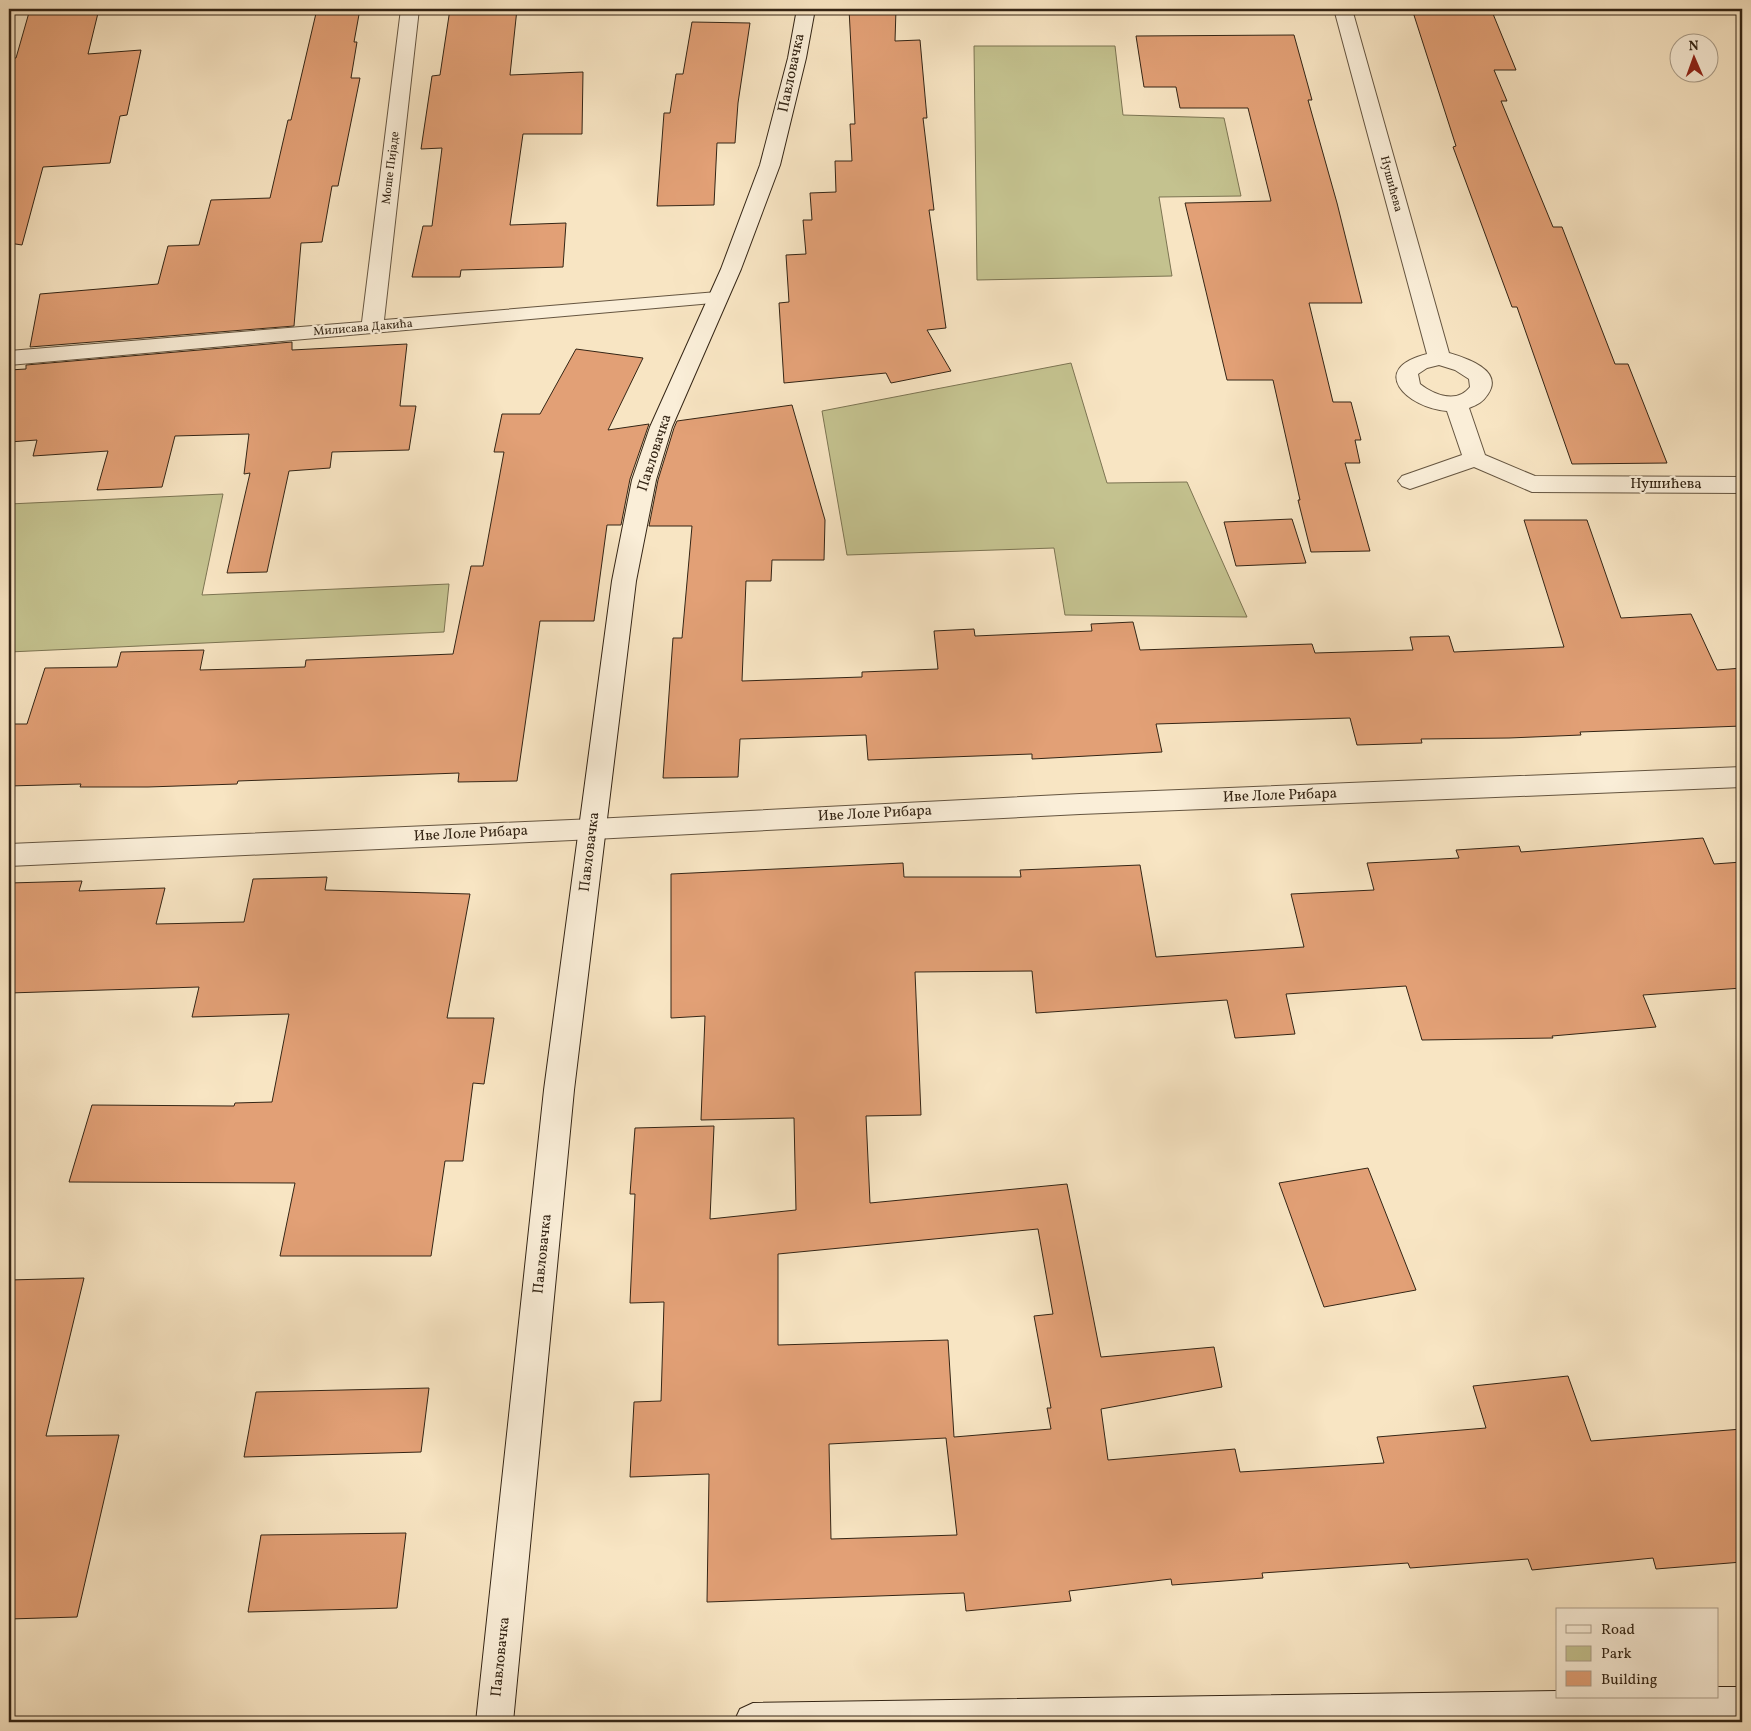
<svg xmlns="http://www.w3.org/2000/svg" width="1751" height="1731" font-family="Vollkorn,serif">
  <style>
    .green { fill: #c4c28f; stroke: #7c7452 }
    .building { fill: #e2a076; stroke: #342515; fill-rule: evenodd }
    .lines { fill: none; stroke-linecap: round; stroke-linejoin: round }
    .street-casing { stroke: #655540; stroke-width: 2 }
    .secondary-casing { stroke: #342515; stroke-width: 2 }
    .street { fill: #faeed8; fill-rule: evenodd }
    .secondary { fill: #faeed8; fill-rule: evenodd }
    .labels { text-anchor: middle; dominant-baseline: central; stroke-width: 4.5; stroke-linejoin: round; paint-order: stroke }
    .far-street-label { font-size: 12px; fill: #342515; stroke: #faeed8 }
    .street-label { font-size: 15px; fill: #342515; stroke: #faeed8 }
  </style>
  <rect width="100%" height="100%" fill="#f8e5c3"/>
  <filter id="stains"><feTurbulence type="fractalNoise" baseFrequency=".004" numOctaves="4"/><feColorMatrix values="0 0 0 0 .2 0 0 0 0 .09 0 0 0 0 .02 0 0 0 .5 -.17"/></filter>
  <radialGradient id="worn" r=".72"><stop offset=".6" stop-color="#630" stop-opacity="0"/><stop offset="1" stop-color="#630" stop-opacity=".3"/></radialGradient>
  <!-- green -->
  <g class="green">
    <polygon points="974,46 1115,46 1123,115 1224,118 1241,196 1159,197 1172,276 977,280"/>
    <polygon points="1071,363 1107,483 1187,482 1247,617 1065,615 1054,548 847,555 822,411"/>
    <polygon points="223,494 202,595 449,584 444,632 9,652 9,504"/>
  </g>
  <!-- building -->
  <g class="building">
    <polygon points="30,9 99,9 88,54 141,50 127,115 120,116 110,163 43,167 22,245 9,243 9,58 16,58"/>
    <polygon points="317,9 360,9 354,42 357,42 351,78 360,78 338,186 332,186 322,242 301,243 294,326 30,347 40,294 158,284 168,246 199,245 211,200 270,198 288,120 291,120"/>
    <polygon points="450,9 517,9 510,75 583,72 582,134 523,134 510,225 566,223 563,267 461,270 460,277 412,277 423,226 432,226 442,148 421,149 432,76 440,75"/>
    <polygon points="849,9 896,9 895,41 920,40 927,118 923,118 934,210 929,210 946,328 927,330 951,371 891,383 886,373 784,383 779,303 789,302 786,255 806,254 803,220 812,220 810,193 836,192 835,161 852,161 850,124 855,124"/>
    <polygon points="1412,9 1491,9 1516,70 1494,70 1507,101 1501,101 1553,227 1562,227 1615,364 1628,364 1667,463 1572,464 1517,307 1512,307 1453,147 1456,146"/>
    <polygon points="692,22 750,23 738,103 735,143 717,143 714,205 657,206 664,113 670,113 676,74 683,74"/>
    <polygon points="1294,35 1312,100 1308,100 1337,203 1362,303 1309,303 1333,402 1351,402 1361,440 1355,440 1360,463 1345,463 1370,551 1311,552 1298,500 1300,500 1273,380 1227,380 1185,203 1271,201 1248,108 1180,108 1176,87 1144,87 1136,36"/>
    <polygon points="292,342 292,350 407,344 400,406 416,406 409,450 332,452 330,468 289,471 267,572 227,573 250,473 244,474 249,434 175,436 162,487 97,490 108,451 33,456 37,440 9,442 9,370 26,369 26,365"/>
    <polygon points="576,349 643,358 608,430 649,424 630,479 621,525 607,525 594,621 540,621 517,781 458,782 459,773 238,781 237,784 148,787 80,787 81,784 9,786 9,724 27,724 45,668 117,667 121,652 204,650 200,670 305,667 306,660 453,654 471,566 483,566 504,452 494,452 502,414 540,414"/>
    <polygon points="792,405 825,520 824,560 772,560 771,581 746,581 742,681 862,677 862,672 938,669 934,631 974,629 975,636 1092,631 1091,624 1133,622 1140,650 1312,644 1315,653 1413,650 1410,637 1449,636 1454,652 1564,647 1524,520 1587,520 1621,618 1691,614 1717,670 1742,668 1742,726 1580,732 1581,735 1509,738 1421,739 1422,743 1357,745 1350,718 1156,724 1162,752 1032,759 1032,754 868,760 866,735 740,739 738,777 663,778 673,638 682,638 692,526 649,526 658,480 674,428 677,421"/>
    <polygon points="1292,519 1306,563 1236,566 1224,522"/>
    <path d="M1703 838 1714 864 1742 862V988L1643 995 1656 1027 1552 1036 1553 1038 1422 1040 1406 986 1286 994 1295 1034 1235 1038 1227 1000 1036 1013 1032 971 915 972 921 1115 866 1116 870 1203 1067 1184 1101 1357 1214 1347 1222 1387 1101 1409 1108 1460 1235 1449 1240 1472 1384 1463 1377 1437 1486 1428 1473 1386 1568 1376 1591 1441 1742 1429V1562L1656 1569 1653 1558 1532 1570 1528 1559 1410 1568 1408 1563 1262 1573 1263 1578 1172 1585 1171 1579 1069 1591 1071 1601 966 1611 964 1593 707 1602 709 1474 630 1477 634 1402 661 1401 664 1302 630 1303 635 1194H630L635 1128 714 1126 710 1219 796 1210 794 1118 701 1120 705 1016 671 1018V874L903 863 904 877H1021L1020 870 1140 865 1156 957 1304 947 1291 894 1374 890 1367 863 1459 858 1456 850 1519 846 1521 852ZM1038 1229 1053 1314 1034 1316 1051 1408H1047L1051 1429 954 1437 948 1340 778 1345V1254ZM946 1438 957 1535 831 1539 829 1444Z"/>
    <polygon points="327,877 325,890 470,894 447,1018 494,1018 484,1084 473,1083 463,1161 445,1161 431,1256 280,1256 295,1183 69,1182 92,1105 234,1106 235,1103 272,1102 289,1014 192,1017 199,987 9,993 9,883 82,881 79,891 165,888 156,924 244,922 253,879"/>
    <polygon points="1368,1168 1416,1290 1324,1307 1279,1183"/>
    <polygon points="84,1278 46,1436 119,1435 77,1617 9,1619 9,1280"/>
    <polygon points="429,1388 421,1452 244,1457 256,1392"/>
    <polygon points="406,1533 397,1608 248,1612 261,1535"/>
  </g>
  <g class="lines">
    <defs>
      <g id="street">
        <polygon points="401,9 419,9 384,320 717,292 724,294 728,298 724,302 9,365 9,351 362,322"/>
        <path d="M1334 9H1352L1449 353C1466 358 1504 370 1488 394 1483 402 1477 405 1469 408L1485 455 1535 476 1742 477V493L1532 492 1474 467 1410 489 1402 486 1398 481 1402 476 1462 455 1447 411C1407 408 1367 369 1427 354ZM1439 365 1455 370 1469 379 1470 387C1457 404 1434 395 1420 384L1418 374 1427 368Z"/>
        <polygon points="1742,767 1742,787 1080,814 594,839 9,866 9,844 594,819 1080,794"/>
      </g>
      <g id="secondary">
        <polygon points="797,9 815,9 806,58 780,165 741,269 672,427 656,480 636,581 574,1090 513,1722 476,1722 544,1090 612,581 632,480 650,427 721,269 760,165 788,58"/>
        <polygon points="1717,1687 1742,1687 1742,1722 734,1722 740,1709 753,1703 1557,1691 1557,1697 1717,1697"/>
      </g>
    </defs>
    <!-- street casing -->
    <use href="#street" class="street-casing"/>
    <!-- secondary casing -->
    <use href="#secondary" class="secondary-casing"/>
    <!-- street -->
    <use href="#street" class="street"/>
    <!-- secondary -->
    <use href="#secondary" class="secondary"/>
  </g>
  <g class="labels">
    <!-- far-street labels -->
    <g class="far-street-label">
      <text transform="translate(391 168) rotate(-83)">Моше Пијаде</text>
      <text transform="translate(1391 184) rotate(75)">Нушићева</text>
      <text transform="translate(363 328) rotate(-5)">Милисава Дакића</text>
    </g>
    <!-- street labels -->
    <g class="street-label">
      <text transform="translate(792 73) rotate(-78)">Павловачка</text>
      <text transform="translate(655 453) rotate(-72)">Павловачка</text>
      <text x="1666" y="484">Нушићева</text>
      <text transform="translate(1280 796) rotate(-2)">Иве Лоле Рибара</text>
      <text transform="translate(875 814) rotate(-3)">Иве Лоле Рибара</text>
      <text transform="translate(471 834) rotate(-3)">Иве Лоле Рибара</text>
      <text transform="translate(590 852) rotate(-83)">Павловачка</text>
      <text transform="translate(543 1254) rotate(-84)">Павловачка</text>
      <text transform="translate(501 1657) rotate(-84)">Павловачка</text>
    </g>
  </g>
  <!-- margin -->
  <rect width="1751" height="1731" fill="none" stroke="#f8e5c3" stroke-width="30"/>
  <rect x="10" y="10" width="1731" height="1711" fill="none" stroke="#342515" stroke-width="2.5"/>
  <rect x="15" y="15" width="1721" height="1701" fill="none" stroke="#342515"/>
  <!-- legend -->
  <rect x="1556" y="1608" width="162" height="90" fill="#faeed8" stroke="#ab9e8a"/>
  <rect x="1566" y="1625" width="25" height="8" fill="#faeed8" stroke="#ab9e8a"/>
  <text x="1601" y="1634" font-size="15" fill="#342515">Road</text>
  <rect x="1566" y="1646" width="25" height="15" fill="#c4c28f" stroke="#ab9e8a"/>
  <text x="1601" y="1658" font-size="15" fill="#342515">Park</text>
  <rect x="1566" y="1671" width="25" height="15" fill="#e2a076" stroke="#ab9e8a"/>
  <text x="1601" y="1684" font-size="15" fill="#342515">Building</text>
  <!-- north arrow -->
  <g transform="translate(1694 58) rotate(358)"><circle r="24" fill="#faeed8" stroke="#ab9e8a"/>
  <path d="M0-4L9 19L0 12L-9 19Z" fill="#8f2418"/>
  <text y="-8" font-size="14" font-weight="bold" text-anchor="middle" fill="#342515">N</text>
  </g>
  <rect width="100%" height="100%" filter="url(#stains)"/>
  <rect width="100%" height="100%" fill="url(#worn)"/>
</svg>
